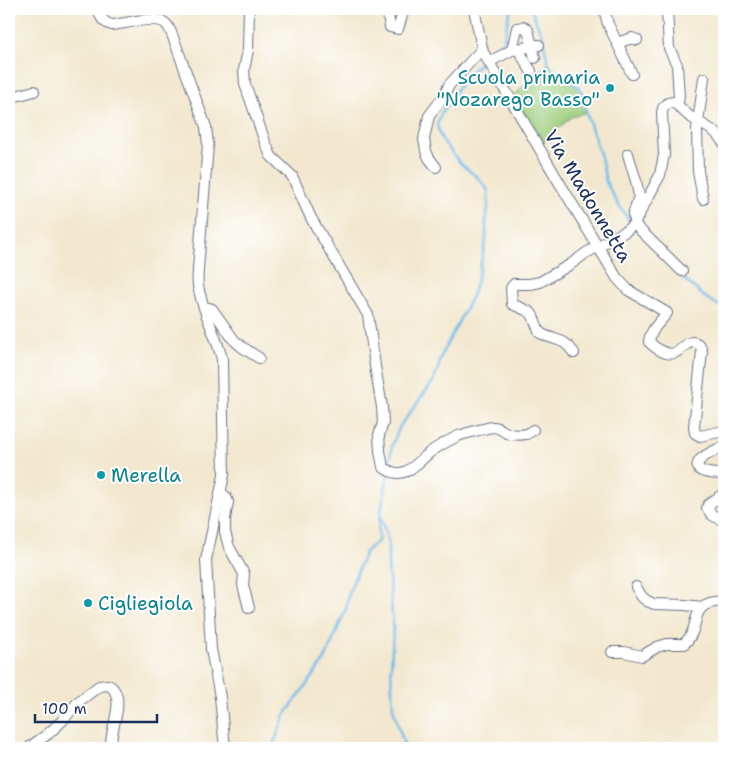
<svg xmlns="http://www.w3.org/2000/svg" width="733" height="757" font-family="'Shantell Sans',sans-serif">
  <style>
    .green { fill: #9bcc7b; stroke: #5b7e6c }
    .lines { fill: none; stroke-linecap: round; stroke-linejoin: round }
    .stream { stroke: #72bceb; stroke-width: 2.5 }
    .minor-casing { stroke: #677086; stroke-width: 12 }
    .minor { stroke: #fff; stroke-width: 10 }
    .culture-dot { fill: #0f9aa8; stroke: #fff; stroke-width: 2 }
    .labels { text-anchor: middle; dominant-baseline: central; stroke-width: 4; stroke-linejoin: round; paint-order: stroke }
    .culture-label { font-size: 19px; fill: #0d838f; stroke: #fff; text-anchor: start }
    .street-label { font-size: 19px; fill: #1b2f5e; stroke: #fff }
  </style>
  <rect width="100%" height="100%" fill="#fff"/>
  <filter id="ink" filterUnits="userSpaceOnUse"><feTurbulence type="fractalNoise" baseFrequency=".02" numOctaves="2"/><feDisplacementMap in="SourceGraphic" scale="10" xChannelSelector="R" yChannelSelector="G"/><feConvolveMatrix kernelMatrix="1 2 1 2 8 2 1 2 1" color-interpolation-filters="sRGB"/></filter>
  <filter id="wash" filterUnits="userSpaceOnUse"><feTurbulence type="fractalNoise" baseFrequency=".0096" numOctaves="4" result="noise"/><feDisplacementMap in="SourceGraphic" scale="20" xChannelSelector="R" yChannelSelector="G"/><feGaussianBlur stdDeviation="1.12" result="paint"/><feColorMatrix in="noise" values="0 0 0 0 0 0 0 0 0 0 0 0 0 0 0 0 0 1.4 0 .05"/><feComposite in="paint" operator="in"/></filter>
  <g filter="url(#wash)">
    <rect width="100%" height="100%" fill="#f3e8cf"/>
    <!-- green -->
    <polygon class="green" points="548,64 584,93 587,112 571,117 544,142 541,142 513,96"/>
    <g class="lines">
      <!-- stream -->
      <g class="stream">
        <polyline points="531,9 544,40 545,50 548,61 552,68 558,73 578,86 582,94 587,115 601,157 606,182 616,201 630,222"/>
        <path d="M488 57C510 41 503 31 511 9"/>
        <polyline points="678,274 706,298 724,309"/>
        <polyline points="389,466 392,446 400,426 432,383 437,372 442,354 473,294 479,272 486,239 486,221 488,207 488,192 486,187 478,178 461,164 442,140 438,129 437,125 441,114 454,93 468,74 483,60"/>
        <polyline points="381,518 388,541 388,565 393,626 391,670 393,708 405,748"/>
        <polyline points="272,748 285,715 325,659 346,609 349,592 365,552 379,540 378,528 388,474"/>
      </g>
    </g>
  </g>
  <g filter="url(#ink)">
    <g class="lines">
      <defs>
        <g id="minor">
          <path d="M103 9 100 15C103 21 105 23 112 25 124 24 155 15 165 23 169 26 171 32 173 37L206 127 208 145 198 269C198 274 197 280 198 285 202 311 216 334 222 359L224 475 206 560 211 649 220 697 225 748"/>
          <path d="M249 9 248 50 244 70 245 84 265 142 271 156 292 176 311 218 368 315 375 366 382 407 383 423 379 435 380 451 383 467C403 482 414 466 429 453 437 447 446 442 456 437 462 434 486 428 493 427 500 427 502 431 507 433 511 435 522 435 526 434 527 434 533 430 533 430"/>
          <polyline points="387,9 390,27 398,29 404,9"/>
          <path d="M474 9 483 52 556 177 617 278 628 290 667 313C660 322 650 330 649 342 654 347 666 356 674 353 683 351 688 337 698 344 702 347 700 346 702 351L694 427 695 433 700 436 719 432 724 433"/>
          <polyline points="604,9 608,24 632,74"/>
          <polyline points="667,9 669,48 677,65 679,97 677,105"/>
          <polyline points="617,43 632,38 637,40"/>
          <polyline points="518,49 531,71"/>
          <polyline points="512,50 517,28 524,27 528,30 535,58"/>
          <polyline points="489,62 512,50 539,45"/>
          <polyline points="9,98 34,91"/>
          <polyline points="628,154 636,181 639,196 633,215 635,220"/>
          <polyline points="436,167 429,158 426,151 424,139 429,116 444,96 449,85 482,49"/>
          <polyline points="703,199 698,171 697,129 704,78"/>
          <polyline points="634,224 682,271"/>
          <polyline points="205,308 209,308 212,309 234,340 242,347 259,358"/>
          <path d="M574 353C562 336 556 342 540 333L532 314 528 311 512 304 511 288 514 284H530L540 282 571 264 586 253 626 231 634 224 660 175 664 155 662 113 663 108 668 103 674 102 689 116 715 132 724 143"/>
          <path d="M724 446C717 450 705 454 700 460 689 474 718 474 724 474"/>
          <polyline points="221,493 226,497 228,502 225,519 225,532 229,547 244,574 243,585 249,608"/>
          <polyline points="724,493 708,505 707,508 712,515 724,521"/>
          <polyline points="636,587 642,597 647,601 654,604 685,605 702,607"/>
          <path d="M612 652H624L642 656 657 647 667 644H684C704 626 685 602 724 601"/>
          <path d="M29 748 31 746 48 734 63 720 78 702 99 686 108 685C109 685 113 688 114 690 124 704 109 732 111 748"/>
        </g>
      </defs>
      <!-- minor casing -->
      <use href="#minor" class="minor-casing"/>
      <!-- minor -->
      <use href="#minor" class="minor"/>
    </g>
  </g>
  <!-- markers -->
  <g class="culture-dot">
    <circle cx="610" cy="88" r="5"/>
    <circle cx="101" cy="475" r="5"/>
    <circle cx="88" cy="603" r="5"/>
  </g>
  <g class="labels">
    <!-- culture labels -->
    <g class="culture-label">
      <text x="600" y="77" text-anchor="end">Scuola primaria<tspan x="600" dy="22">"Nozarego Basso"</tspan></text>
      <text x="111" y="475">Merella</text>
      <text x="98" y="603">Cigliegiola</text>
    </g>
    <!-- street labels -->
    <g class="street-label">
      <text transform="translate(588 196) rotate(59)">Via Madonnetta</text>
    </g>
  </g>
  <!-- margin -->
  <rect width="733" height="757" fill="none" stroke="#fff" stroke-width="30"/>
  <!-- scale -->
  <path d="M35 714v8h122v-8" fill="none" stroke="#1b2f5e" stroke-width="2.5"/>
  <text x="42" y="714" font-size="15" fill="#1b2f5e" stroke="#ffffff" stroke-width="4" paint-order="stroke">100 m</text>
</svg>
